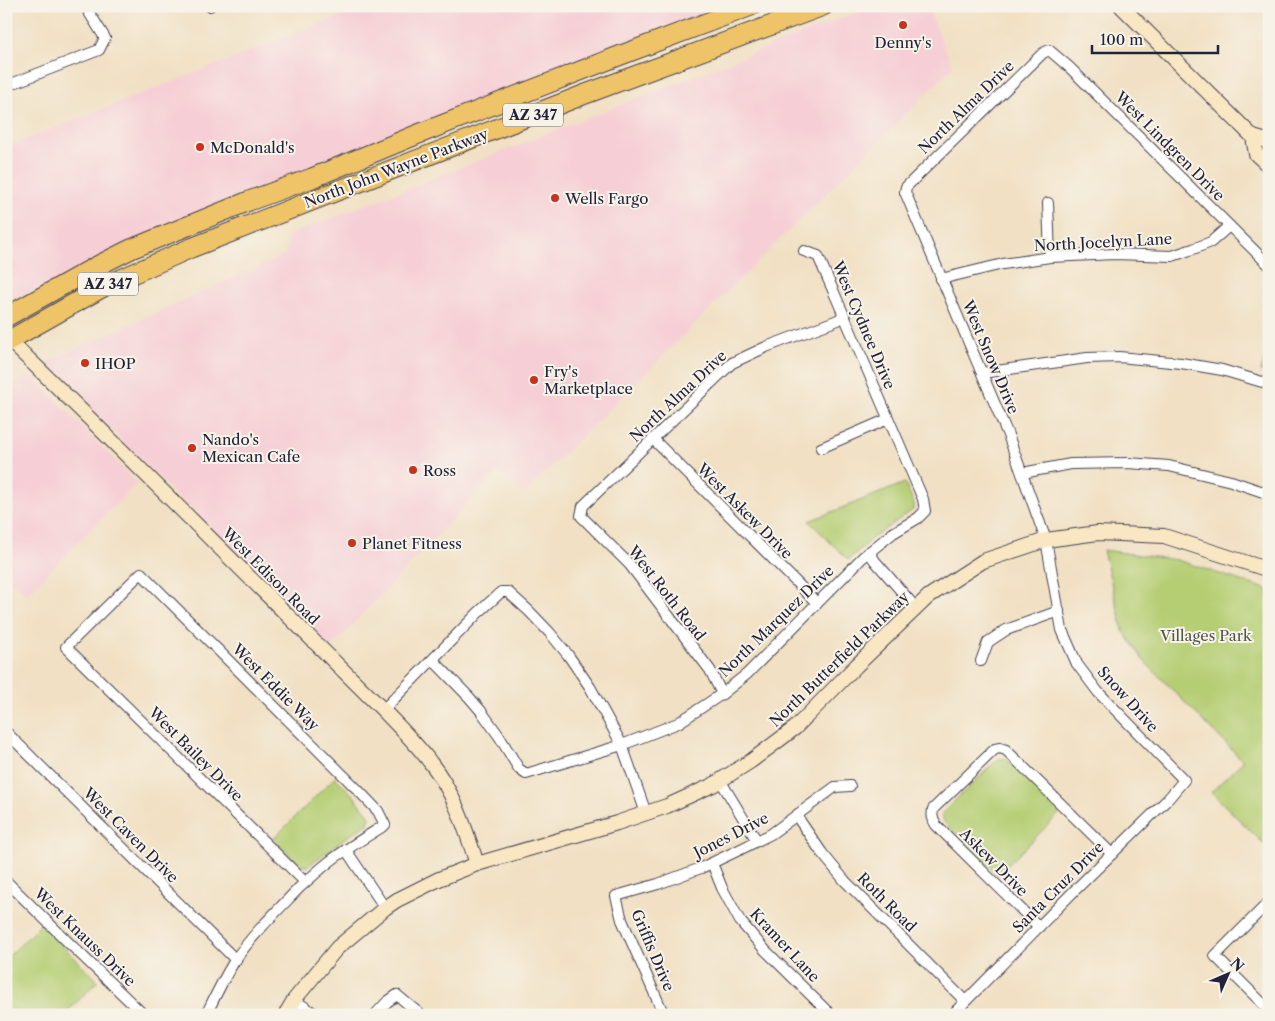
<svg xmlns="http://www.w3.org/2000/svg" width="1275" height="1021" font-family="'Libre Caslon Text',serif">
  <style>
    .built { fill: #f6cfd6 }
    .green { fill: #b5ce73; stroke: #6c7857 }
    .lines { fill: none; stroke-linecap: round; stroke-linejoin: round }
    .street-casing { stroke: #413e4f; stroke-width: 12 }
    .secondary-casing { stroke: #413e4f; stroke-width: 16 }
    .highway-casing { stroke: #413e4f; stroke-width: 21 }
    .street { stroke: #fff; stroke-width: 10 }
    .secondary { stroke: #f9e7c3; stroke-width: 14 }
    .highway { stroke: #efc469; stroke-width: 19 }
    .poi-dot { fill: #c8321e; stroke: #f7f3e8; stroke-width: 2 }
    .labels { text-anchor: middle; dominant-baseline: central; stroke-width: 4; stroke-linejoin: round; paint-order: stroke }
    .shield { fill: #f7f3e8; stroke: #62616f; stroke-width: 1 }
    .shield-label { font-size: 14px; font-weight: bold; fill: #22223b }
    .poi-label { font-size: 15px; fill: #22223b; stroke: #f7f3e8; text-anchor: start }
    .street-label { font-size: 15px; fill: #22223b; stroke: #f7f3e8 }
    .park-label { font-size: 15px; fill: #4e564c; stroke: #f7f3e8 }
  </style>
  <rect width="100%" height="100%" fill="#f7f3e8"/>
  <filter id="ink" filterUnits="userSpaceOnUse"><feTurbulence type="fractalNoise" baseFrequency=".02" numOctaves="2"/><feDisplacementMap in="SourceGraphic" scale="10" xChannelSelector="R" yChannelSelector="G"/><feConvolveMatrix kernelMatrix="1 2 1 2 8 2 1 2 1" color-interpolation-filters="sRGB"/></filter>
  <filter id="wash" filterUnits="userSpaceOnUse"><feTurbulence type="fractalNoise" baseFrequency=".0096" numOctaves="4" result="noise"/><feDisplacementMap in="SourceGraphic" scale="20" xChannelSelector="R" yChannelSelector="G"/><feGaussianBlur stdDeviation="1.12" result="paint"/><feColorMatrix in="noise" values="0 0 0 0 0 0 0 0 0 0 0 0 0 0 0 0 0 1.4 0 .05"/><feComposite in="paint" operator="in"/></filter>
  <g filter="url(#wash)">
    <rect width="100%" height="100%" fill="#f1e0c3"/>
    <!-- built -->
    <g class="built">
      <polygon points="366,6 731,6 6,302 6,147"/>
      <polygon points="873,6 927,6 953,67 524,494 498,471 329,650 45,363 86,344 285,255 289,235"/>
      <polygon points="30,374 137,483 26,595 6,576 6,390"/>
    </g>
    <!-- green -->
    <g class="green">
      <polygon points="1269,339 1269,375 1261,372"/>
      <polygon points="905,483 914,504 914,509 874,537 872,538 865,545 848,560 809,521"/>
      <polygon points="1103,550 1177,560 1269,590 1269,840 1263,843 1211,792 1243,761 1143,660 1123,630"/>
      <polygon points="1005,758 1060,813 998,875 944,822 942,813 998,759"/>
      <polygon points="335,777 353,795 369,815 370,817 368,824 342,840 339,843 308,866 300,866 273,839"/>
      <polygon points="41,924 98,981 64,1015 6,1015 6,959"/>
      <polygon points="393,1005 401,1008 410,1015 382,1015"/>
    </g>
  </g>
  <g filter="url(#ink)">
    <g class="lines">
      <defs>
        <g id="street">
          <polyline points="209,6 210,6"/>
          <polyline points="6,86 99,50 105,38 85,6"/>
          <polyline points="1048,203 1050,257"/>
          <polyline points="941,279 1003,264 1050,257 1115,254 1172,256 1193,249 1211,242 1229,226"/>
          <polyline points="982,373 1087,358 1119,357 1181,363 1222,370 1269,384"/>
          <polyline points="653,439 817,603"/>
          <polyline points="821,448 888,419"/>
          <polyline points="1022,473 1071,464 1128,463 1169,466 1231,481 1269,494"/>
          <polyline points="869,552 875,561 916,608"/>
          <polyline points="433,660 469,697 481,711 499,736 519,769 526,774 622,745 678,723 722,694 747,674 863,557 893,533 918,518 925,511 923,499 839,304 818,256 804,251"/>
          <polyline points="981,661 988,642 1006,630 1059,611"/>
          <polyline points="722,694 710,670 630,565 581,516 583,506 732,363 766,347 838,320 844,315"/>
          <polyline points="383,710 478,613 501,592 508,592 529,611 550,633 568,655 590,687 622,745 646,813"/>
          <polyline points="6,732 236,960"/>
          <polyline points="720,780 757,841"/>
          <polyline points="798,814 800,821 822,853 845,881 965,1001"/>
          <polyline points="346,850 385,908"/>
          <polyline points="712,863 722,888 740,921 765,950 831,1015"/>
          <polyline points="6,881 71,945 144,1015"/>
          <polyline points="1269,902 1215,956 1269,1010"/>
          <path d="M1039 927 936 825C932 819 932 815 933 809L995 749 1000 748 1006 750 1112 854"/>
          <polyline points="294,1000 317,1015"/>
          <path d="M206 1015C215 996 224 978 235 960 253 934 277 911 299 888 309 879 319 870 329 862 347 848 366 837 385 825L378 811 357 789 141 573 66 647 305 882"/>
          <polyline points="375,1015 387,1002 397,995 421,1015"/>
          <polyline points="664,1015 622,920 616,896 658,884 701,868 739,850 771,834 835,787 850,786"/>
          <polyline points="952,1015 1074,891 1168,799 1184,780 1098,692 1077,664 1062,630 1046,540 1008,435 905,192 906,187 1043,53 1049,50 1069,67 1269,265"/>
        </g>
        <g id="secondary">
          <polyline points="1121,6 1253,137 1267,141 1269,143"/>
          <polyline points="1253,137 1256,154 1269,166"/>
          <path d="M6 337 89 418 383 710C399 727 416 743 430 762 454 792 465 827 477 864"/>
          <polyline points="285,1015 294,1000 337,948 385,908 397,900 439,879 477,864 617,823 667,806 713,785 751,761 795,728 856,666 929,596 983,561 1046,540 1098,533 1164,536 1269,570"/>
        </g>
        <g id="highway">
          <polyline points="6,317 95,267 131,249 249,201 312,178 416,135 616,57 751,6"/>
          <polyline points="6,342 105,286 191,248 583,95 823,6"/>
        </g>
      </defs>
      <!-- street casing -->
      <use href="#street" class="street-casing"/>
      <!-- secondary casing -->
      <use href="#secondary" class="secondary-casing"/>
      <!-- highway casing -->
      <use href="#highway" class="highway-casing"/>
      <!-- street -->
      <use href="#street" class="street"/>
      <!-- secondary -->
      <use href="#secondary" class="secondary"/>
      <!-- highway -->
      <use href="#highway" class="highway"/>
    </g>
  </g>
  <!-- markers -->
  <g class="poi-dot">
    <circle cx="903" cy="25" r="5"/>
    <circle cx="200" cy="147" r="5"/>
    <circle cx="555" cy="198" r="5"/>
    <circle cx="85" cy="363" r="5"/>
    <circle cx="534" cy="380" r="5"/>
    <circle cx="192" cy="448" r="5"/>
    <circle cx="413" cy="470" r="5"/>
    <circle cx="352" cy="543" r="5"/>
  </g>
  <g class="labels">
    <!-- shield labels -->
    <g class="shield">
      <rect x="503" y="103.5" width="60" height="23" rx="4"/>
      <rect x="78" y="272.5" width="60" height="23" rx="4"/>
    </g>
    <g class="shield-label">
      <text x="533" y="115">AZ 347</text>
      <text x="108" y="284">AZ 347</text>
    </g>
    <!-- poi labels -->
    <g class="poi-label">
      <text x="903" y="42" text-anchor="middle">Denny's</text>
      <text x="210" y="147">McDonald's</text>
      <text x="565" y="198">Wells Fargo</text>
      <text x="95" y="363">IHOP</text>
      <text x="544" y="371">Fry's<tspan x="544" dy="17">Marketplace</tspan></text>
      <text x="202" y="439">Nando's<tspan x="202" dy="17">Mexican Cafe</tspan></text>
      <text x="423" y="470">Ross</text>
      <text x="362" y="543">Planet Fitness</text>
    </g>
    <!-- street labels -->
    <g class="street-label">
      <text transform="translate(966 107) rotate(-44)">North Alma Drive</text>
      <text transform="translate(1170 146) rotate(45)">West Lindgren Drive</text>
      <text transform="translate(396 168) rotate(-21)">North John Wayne Parkway</text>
      <text transform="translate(1103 242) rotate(-3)">North Jocelyn Lane</text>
      <text transform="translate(864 325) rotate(67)">West Cydnee Drive</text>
      <text transform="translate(991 357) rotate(67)">West Snow Drive</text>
      <text transform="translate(678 396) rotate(-43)">North Alma Drive</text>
      <text transform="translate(745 511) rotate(45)">West Askew Drive</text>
      <text transform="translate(271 576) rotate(45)">West Edison Road</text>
      <text transform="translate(667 593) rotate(52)">West Roth Road</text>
      <text transform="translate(776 621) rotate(-44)">North Marquez Drive</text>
      <text transform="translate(839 659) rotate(-44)">North Butterfield Parkway</text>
      <text transform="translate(276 687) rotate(45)">West Eddie Way</text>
      <text transform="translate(1128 699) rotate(48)">Snow Drive</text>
      <text transform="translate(196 754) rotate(45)">West Bailey Drive</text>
      <text transform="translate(131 835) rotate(45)">West Caven Drive</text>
      <text transform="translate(731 835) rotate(-27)">Jones Drive</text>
      <text transform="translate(994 862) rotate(45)">Askew Drive</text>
      <text transform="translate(1058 887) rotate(-45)">Santa Cruz Drive</text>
      <text transform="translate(887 902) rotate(45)">Roth Road</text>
      <text transform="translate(85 937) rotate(44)">West Knauss Drive</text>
      <text transform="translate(785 945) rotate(47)">Kramer Lane</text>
      <text transform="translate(653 950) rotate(67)">Griffis Drive</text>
    </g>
    <!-- park labels -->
    <g class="park-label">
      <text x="1206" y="635">Villages Park</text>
    </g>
  </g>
  <!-- margin -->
  <rect width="1275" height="1021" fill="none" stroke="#f7f3e8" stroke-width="25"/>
  <!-- north arrow -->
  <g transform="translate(1228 974) rotate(45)" stroke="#f7f3e8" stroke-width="4" paint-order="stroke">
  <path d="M0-4L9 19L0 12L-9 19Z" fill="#22223b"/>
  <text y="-8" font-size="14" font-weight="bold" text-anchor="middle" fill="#22223b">N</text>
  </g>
  <!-- scale -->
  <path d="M1092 45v8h126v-8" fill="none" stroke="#22223b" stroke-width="2.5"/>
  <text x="1100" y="45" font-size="15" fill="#22223b" stroke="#f7f3e8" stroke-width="4" paint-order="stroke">100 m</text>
</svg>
